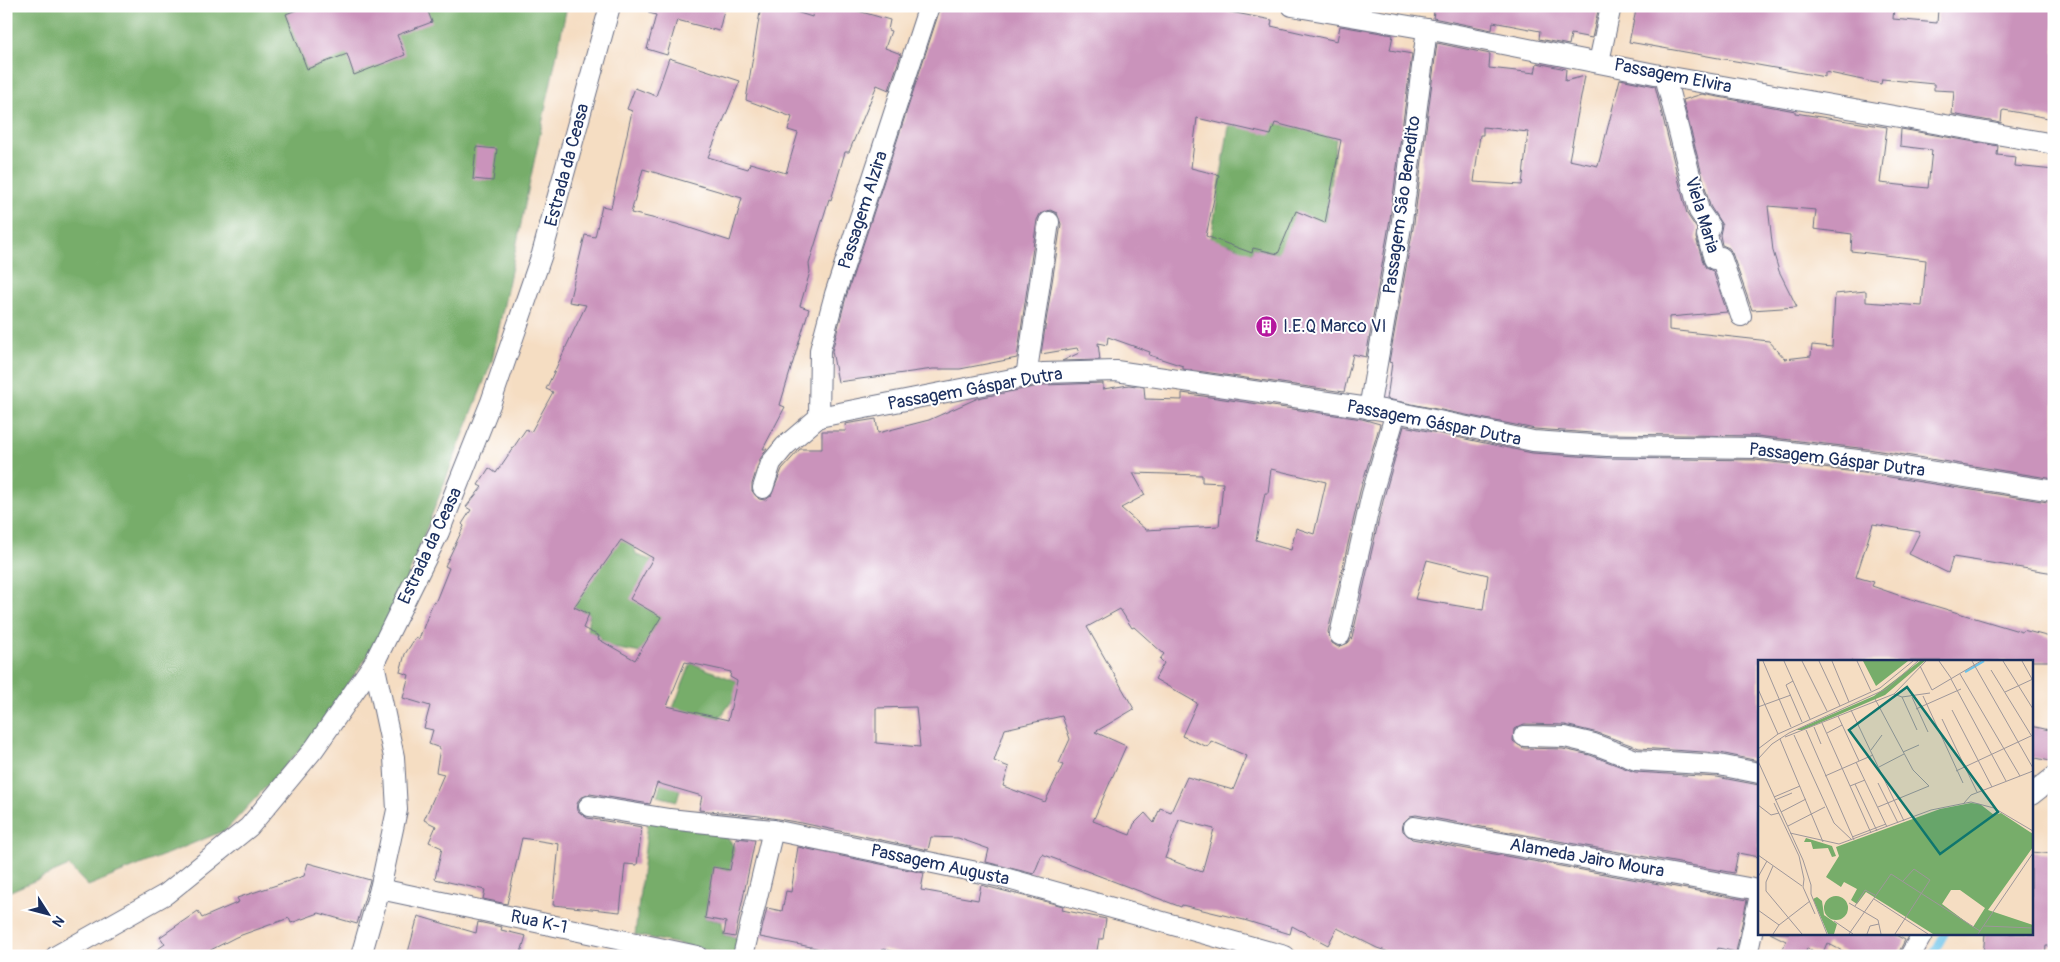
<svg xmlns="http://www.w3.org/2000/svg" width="2060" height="962" font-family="Pangolin,sans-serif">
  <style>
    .forest { fill: #77ad6a; stroke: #496e64 }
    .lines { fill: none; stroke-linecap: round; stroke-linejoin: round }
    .stream { stroke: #6cc3e9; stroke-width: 8 }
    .building { fill: #ca93bb; fill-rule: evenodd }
    .street-casing { stroke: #676c81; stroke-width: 22 }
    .street { stroke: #fff; stroke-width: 20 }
    .labels { text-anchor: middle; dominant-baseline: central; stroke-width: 4; stroke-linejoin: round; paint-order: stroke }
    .street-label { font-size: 18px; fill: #1b2f5e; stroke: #fff }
    .poi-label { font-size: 18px; fill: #1b2f5e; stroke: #fff; text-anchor: start }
    .inset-river { fill: none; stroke: #6cc3e9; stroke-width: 2.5 }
    .inset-road { fill: none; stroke: #9e979a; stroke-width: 1 }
    .view { fill: #0f766e; fill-opacity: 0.15; stroke: #0f766e; stroke-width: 2.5 }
    .inset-edge { fill: none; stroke: #1b2f5e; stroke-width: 2.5 }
  </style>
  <rect width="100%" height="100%" fill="#fff"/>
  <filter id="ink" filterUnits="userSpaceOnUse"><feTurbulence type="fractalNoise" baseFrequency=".02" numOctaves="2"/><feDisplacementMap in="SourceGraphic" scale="10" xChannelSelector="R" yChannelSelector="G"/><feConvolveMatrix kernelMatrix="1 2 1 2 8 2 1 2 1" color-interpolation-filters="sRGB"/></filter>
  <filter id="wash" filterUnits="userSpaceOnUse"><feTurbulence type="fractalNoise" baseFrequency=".0096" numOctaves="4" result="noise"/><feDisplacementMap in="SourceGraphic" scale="20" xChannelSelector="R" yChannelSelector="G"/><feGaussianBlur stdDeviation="1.12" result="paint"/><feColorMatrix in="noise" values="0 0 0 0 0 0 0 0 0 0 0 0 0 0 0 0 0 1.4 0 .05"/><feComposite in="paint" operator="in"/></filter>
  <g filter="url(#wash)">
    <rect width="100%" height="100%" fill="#f5ddc2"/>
    <!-- forest -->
    <g class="forest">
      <polygon points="6,6 567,6 492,361 395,609 373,648 311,738 226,830 88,886 69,866 6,893"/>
      <polygon points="1261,73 1336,139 1325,223 1333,241 1273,278 1278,253 1253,248 1249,261 1237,259 1239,248 1225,243 1206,269 1229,125"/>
      <polygon points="621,518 637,555 662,564 674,617 669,658 602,646 599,636 587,630 589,614 565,602 581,573 592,581 612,548"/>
      <polygon points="691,663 744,684 720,718 700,714 677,801 657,796 676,737 665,728"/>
      <polygon points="648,822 718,824 734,847 730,870 713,868 705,918 722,922 724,935 740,938 735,956 635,935"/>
    </g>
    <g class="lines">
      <!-- stream -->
      <polyline class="stream" points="1932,956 1945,933"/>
    </g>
    <g id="blocks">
      <!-- building -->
      <g class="building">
        <polygon points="306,6 426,6 432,22 397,35 405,55 354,75 347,54 307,69 286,14"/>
        <polygon points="650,6 725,6 719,31 677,20 667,55 647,49 656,15 649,13"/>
        <path d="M761 6H777L812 17 814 6H840L890 20 888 30 891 31 885 48 901 54 889 90 877 85 849 152H845L831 200 829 199 809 264 810 272 800 306 809 309 780 405 785 407 763 449H767L760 459 752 484V491L759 499 765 500 771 496 782 469 800 449H822V431H846L845 424 876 419 878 433 929 420 978 398 1044 385 1103 383V389L1129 385 1144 387 1145 399 1182 400V393L1362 419 1380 424 1360 491 1328 632 1332 643 1338 647 1348 643 1352 638 1384 497 1404 426 1532 453 1607 458 1755 460 1864 473 2054 503V573L1953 557 1948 573 1909 554 1920 532 1873 524 1856 577 1874 582 1872 586 1898 595 2022 632 2023 630 2054 638V661H1759V761L1720 753 1639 748 1598 733 1565 725 1524 724 1514 729 1513 741 1523 748 1563 749 1590 755 1635 772 1717 777 1759 785V857L1738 853 1734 873 1416 815 1410 816 1402 824 1403 831 1412 839 1747 900 1736 952 1718 948 1716 956H1401L1377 948 1337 928 1328 945 1292 926 1290 934 1244 920 1182 905 1181 907 1042 854 1034 874 986 862 989 849 958 838 931 837 928 850 802 823 760 816 699 810 702 796 657 783 650 804 590 794 580 798 577 804 578 811 587 818 642 827 637 865 625 864 620 912 553 905 559 844 522 838 507 904 483 899 485 890 435 879 442 848 429 842 436 826 424 820 444 774 436 772 440 748 429 744 433 730 424 728 430 706 403 698 409 675 400 672 405 654 416 637 419 639 433 602 435 603 449 568 445 566 464 526 462 524 471 510 466 507 482 487 478 485 489 468 496 473 526 429 531 432 553 392 546 389 586 305 569 302 585 235 595 237 602 206 611 208 632 111 627 109 635 88 656 96 669 58 740 81 708 157 748 169 750 163 786 173 798 133 788 130 792 117 746 100ZM643 169 742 198 730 241 677 224 631 213ZM1271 469 1326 482 1314 534 1296 528 1291 550 1256 540 1265 493H1268ZM1133 473 1202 475V482L1223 483 1219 526 1146 530 1121 508 1145 495ZM621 540 653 558 630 599 661 617 635 660 598 639 599 636 583 628 589 614 574 607ZM1427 560 1488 575 1483 610 1415 599ZM1120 609 1132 628 1134 627 1164 654 1160 659 1164 663 1155 679 1197 703 1182 736 1208 747 1211 741 1247 756 1233 790 1187 777 1171 812 1160 808 1154 823 1145 813 1134 824 1130 835 1093 821 1126 746 1095 732 1134 709 1087 627ZM685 662 731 672 730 677 737 681 728 720 667 706ZM916 707 920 747 876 743V708ZM1062 716 1070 739 1059 763 1063 765 1045 802 1003 786 1009 767 994 761 1005 729ZM1179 820 1214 829 1202 872 1165 858Z"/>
        <path d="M941 6H1199L1272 20 1271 26 1337 41 1340 26 1393 35 1390 50 1412 54 1390 219 1366 357 1353 354 1344 392 1183 369V366L1149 355 1150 352 1108 337 1107 345 1098 343 1100 360 1062 361 1079 353 1077 348 1041 354 1061 224 1057 213 1050 210 1040 214 1037 220 1017 358 960 369H933L838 382 832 351 846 297ZM1197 118 1271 135 1275 123 1341 140 1325 223 1296 211 1278 254 1253 248 1252 253 1206 236 1219 175 1191 168Z"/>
        <polygon points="1435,6 1599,6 1592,38 1571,34 1569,45 1539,39 1540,31 1493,22 1492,30 1433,18"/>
        <polygon points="1637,6 1894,6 1893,19 1937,23 1938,9 1959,10 1960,6 2054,6 2054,119 2004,110 2002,111 2001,123 1952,114 1954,91 1934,90 1934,84 1882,79 1881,84 1825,72 1825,77 1629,42"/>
        <path d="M1437 43 1490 54 1489 68 1535 73 1537 63 1566 69 1565 81 1585 76 1569 160 1598 166 1620 79 1655 86 1687 214 1697 229 1696 238 1703 262 1706 268 1713 271 1727 312 1669 317V330L1769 341 1785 359 1811 356 1812 345 1832 347 1835 294 1866 291V302L1922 306 1926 260 1851 251 1852 234 1814 229 1816 210 1768 206 1773 251 1779 271 1797 307 1752 310 1732 253 1729 248 1722 245 1720 235 1722 225 1710 206 1683 100 1702 94 1795 111V113L1887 127 1880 183 1928 188 1932 150 1900 146 1901 129 1998 146 1997 155 2016 157 2015 166 2054 170V479L1868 449 1757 436 1607 434 1535 429 1387 399 1392 363 1389 362 1414 223ZM1483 127 1528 132 1522 185 1474 182 1480 135H1483Z"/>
        <polygon points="476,147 497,149 493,181 473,179"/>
        <polygon points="2031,726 2054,731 2054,744 2050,761 2031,757"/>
        <polygon points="736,838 755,840 735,937 724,935 726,922 705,918 713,867 730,870"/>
        <polygon points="798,847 924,873 921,890 978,900 981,885 1063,906 1062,910 1106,919 1103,939 1099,939 1096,956 916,956 883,949 882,956 857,956 760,937 767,908 782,911 786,891 791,892"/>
        <polygon points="2031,852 2054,854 2054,946 2046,946 2045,956 1983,956 1985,933 2031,933"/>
        <polygon points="308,863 370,880 357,924 319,913 291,923 289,918 236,937 199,956 148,956 165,944 160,937 198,911 202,918 239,902 237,898 304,876"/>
        <polygon points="418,916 476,933 478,922 502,927 501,930 526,936 520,956 407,956"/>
        <polygon points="1770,933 1892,933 1905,940 1897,956 1852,956 1827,943 1822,955 1807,949 1804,956 1780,956 1786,941"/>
      </g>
    </g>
  </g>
  <g filter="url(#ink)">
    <use href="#blocks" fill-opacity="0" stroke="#676c81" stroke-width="1"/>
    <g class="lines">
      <defs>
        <g id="street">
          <polyline points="1292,6 1427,29 1665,76 2054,144"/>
          <polyline points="1599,62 1611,6"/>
          <polyline points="1665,76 1699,211 1710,227 1707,235 1714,259 1721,257 1741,316"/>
          <polyline points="1026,377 1049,222"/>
          <polyline points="1369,409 1402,221 1427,29"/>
          <polyline points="819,417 820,350 835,294 929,6"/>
          <polyline points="763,488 771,463 785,446 819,417 1043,373 1116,371 1396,412 1533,441 1607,446 1756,448 1866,461 2054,491"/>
          <polyline points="1340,635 1372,494 1396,412"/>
          <polyline points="1524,736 1565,737 1594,744 1636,760 1719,765 1759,773"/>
          <polyline points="2031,795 2054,777"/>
          <polyline points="589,806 669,819 773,830 1001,877 1285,956"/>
          <polyline points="1414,827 1759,890"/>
          <polyline points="380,889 697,956"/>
          <polyline points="56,956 166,894 249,827 314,749 374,663 439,532 491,402 542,254 610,6"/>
          <polyline points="361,956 380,889 397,810 394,757 374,663"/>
          <polyline points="743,956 773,830"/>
          <polyline points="1747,956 1759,899"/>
          <polyline points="1910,956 1923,933"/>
        </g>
      </defs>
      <!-- street casing -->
      <use href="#street" class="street-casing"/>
      <!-- street -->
      <use href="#street" class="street"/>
    </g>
  </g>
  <!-- icons -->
  <defs>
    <symbol id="building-disc" viewBox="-11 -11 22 22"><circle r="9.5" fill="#b5179e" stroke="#fff"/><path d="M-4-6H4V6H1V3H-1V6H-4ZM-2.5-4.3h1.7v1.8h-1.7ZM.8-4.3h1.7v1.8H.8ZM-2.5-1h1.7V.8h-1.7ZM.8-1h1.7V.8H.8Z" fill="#fff"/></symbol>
  </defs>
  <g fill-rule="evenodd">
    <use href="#building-disc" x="1254" y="314" width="25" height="25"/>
  </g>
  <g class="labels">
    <!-- street labels -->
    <g class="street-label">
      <text transform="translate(1673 76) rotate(11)">Passagem Elvira</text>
      <text transform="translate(567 165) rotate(-75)">Estrada da Ceasa</text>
      <text transform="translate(1402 205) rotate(-82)">Passagem São Benedito</text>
      <text transform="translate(863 210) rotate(-72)">Passagem Alzira</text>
      <text transform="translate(1702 215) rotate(73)">Viela Maria</text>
      <text transform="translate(975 389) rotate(-10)">Passagem Gáspar Dutra</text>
      <text transform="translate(1434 423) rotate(11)">Passagem Gáspar Dutra</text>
      <text transform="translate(1837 460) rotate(7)">Passagem Gáspar Dutra</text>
      <text transform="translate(430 546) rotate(-65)">Estrada da Ceasa</text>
      <text transform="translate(1587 858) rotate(10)">Alameda Jairo Moura</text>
      <text transform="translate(940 865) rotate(12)">Passagem Augusta</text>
      <text transform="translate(539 922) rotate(12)">Rua K-1</text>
    </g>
    <!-- poi labels -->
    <g class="poi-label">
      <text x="1283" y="326">I.E.Q Marco VI</text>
    </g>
  </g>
  <!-- overview -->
  <g transform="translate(1758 660)">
    <rect width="275" height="275" fill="#f5ddc2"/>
    <path d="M105 1H150L118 26ZM162 1H167L127 35 45 70H38L116 36ZM213 143 222 144 236 155 243 153 275 174V187L230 250 275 265V274H175L108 232 99 244 93 240 99 229 86 222 83 227 68 217 81 196 78 187 182 149ZM193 230H202L227 248 215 267 184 244ZM48 178 74 186 78 196 74 197 70 188 55 189 53 182H46ZM66 248a12 12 0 1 1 24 0a12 12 0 1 1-24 0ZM59 237 64 241 66 255 79 264 76 274H70L55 239Z" fill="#77ad6a" fill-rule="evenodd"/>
    <path class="inset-river" d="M207 12 226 1"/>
    <path class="inset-road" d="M5 1 33 67M26 1 52 59M44 1 69 51M61 1 82 46M74 1 91 42M99 1 113 31M181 1 193 18M214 1 275 108M245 1 275 49M264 1 274 19M162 6 174 30 223 1M233 10 273 75M202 14 262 116M193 19 248 121M35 21 28 25 44 62M0 29 20 74M247 32 275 19M136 34 144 37 172 33M165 36 205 123M144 37 159 70M154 37 170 72M117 39 155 110 171 126M0 47 33 35M158 49 203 29M93 50 146 161M194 50 234 127M80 56 101 101M184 59 219 132M64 63 113 173M56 67 63 84M48 70 96 180M69 73 84 65M36 75 76 163 94 180M27 77 136 34 168 1M22 79 65 182M0 89 20 74 122 28 155 1M113 90 124 75M145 92 161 85M0 99 14 84 31 73 128 29 160 1M0 101 45 200 53 225V234L69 274M98 102 129 167M121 107 146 94M198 111 275 75M67 116 115 95M120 123 140 163M97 124 119 171M92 126 107 120M16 137 42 126M17 140 34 133M16 143 41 196 46 219 45 227 57 254M206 143 213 135 275 111M0 145 13 155 21 153M120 147 171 126M23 152 48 139M30 166 67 147M32 173 81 184 173 150 213 142 236 148 275 171M94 177 128 164M0 195 44 226M15 206 8 222V231L44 274M0 217 9 201M116 239 170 274M91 243 120 260 123 274M97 246 107 230 117 235M0 250 21 265M76 261 95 274M226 266 275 268M15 274 21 265 52 241M91 274 133 214 222 271M109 274 112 266 121 264M137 274 172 220 156 209 145 221M220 274 275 193"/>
    <path class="view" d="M149 27 240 152 182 194 91 70Z"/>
    <rect width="275" height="275" class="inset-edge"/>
  </g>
  <!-- margin -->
  <rect width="2060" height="962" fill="none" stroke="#fff" stroke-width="25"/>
  <!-- north arrow -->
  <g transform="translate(48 914) rotate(126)" stroke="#ffffff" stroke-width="4" paint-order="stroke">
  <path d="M0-4L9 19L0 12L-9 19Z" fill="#1b2f5e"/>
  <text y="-8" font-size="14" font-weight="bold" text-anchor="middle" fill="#1b2f5e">N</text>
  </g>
</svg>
